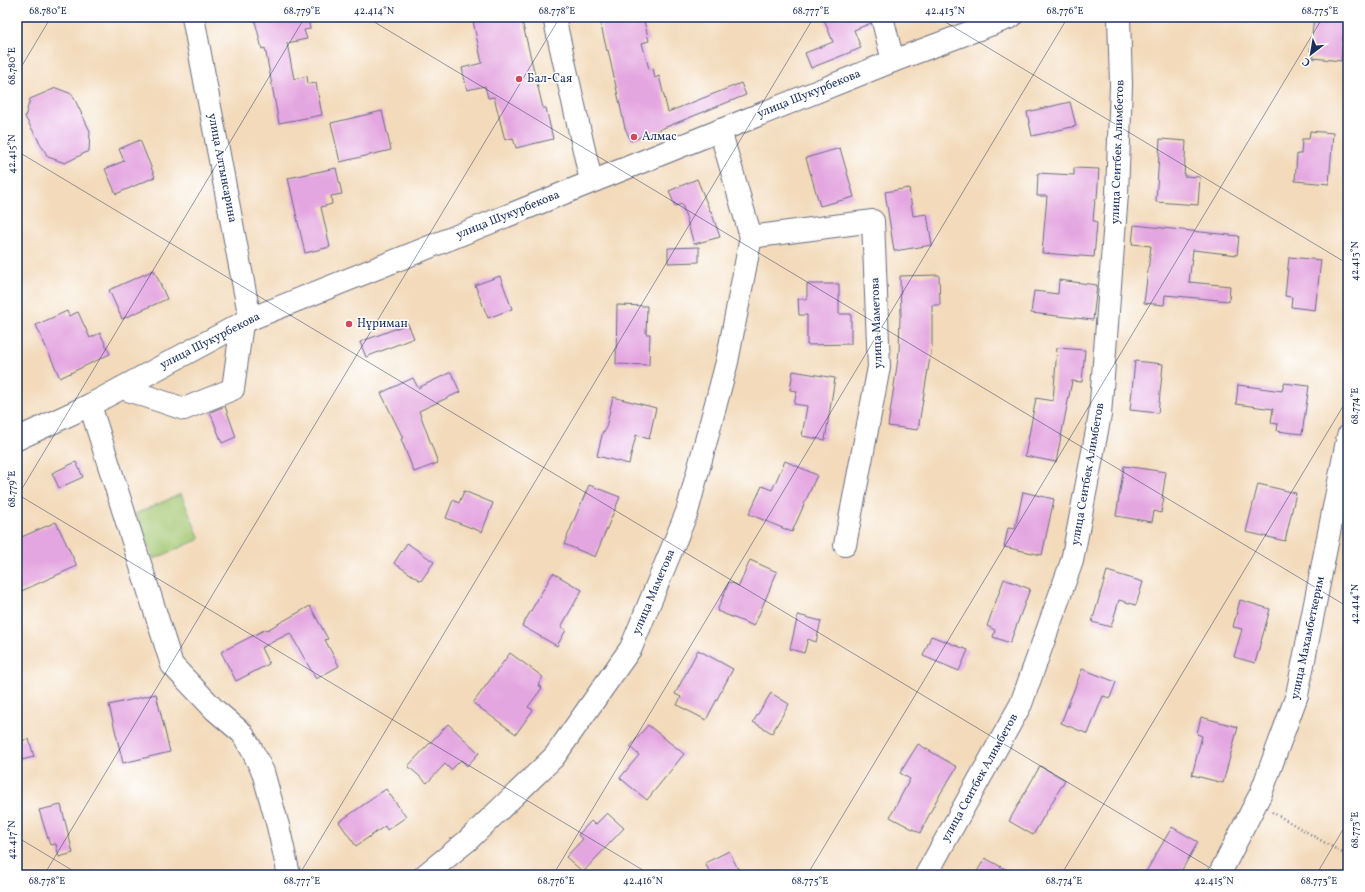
<svg xmlns="http://www.w3.org/2000/svg" width="1365" height="892" font-family="Vollkorn,serif">
  <style>
    .green { fill: #a2c670; stroke: #5e7a67 }
    .building { fill: #e4a6e0 }
    .lines { fill: none; stroke-linecap: round; stroke-linejoin: round }
    .minor-casing { stroke: #676b7e; stroke-width: 24 }
    .path { stroke: #676b7e; stroke-width: 2.5; stroke-dasharray: 1 3; stroke-linecap: butt }
    .minor { stroke: #fff; stroke-width: 22 }
    .ticks { fill: none; stroke: #1b2f5e; stroke-width: 1; stroke-opacity: 0.45 }
    .poi-dot { fill: #d1495b; stroke: #fff; stroke-width: 1.5 }
    .labels { text-anchor: middle; dominant-baseline: central; stroke-width: 3; stroke-linejoin: round; paint-order: stroke }
    .poi-label { font-size: 12px; fill: #1b2f5e; stroke: #fff; text-anchor: start }
    .street-label { font-size: 12px; fill: #1b2f5e; stroke: #fff }
    .neatline { fill: none; stroke: #1b2f5e; stroke-width: 1.5 }
    .ticks-label { font-size: 10px; text-anchor: middle; fill: #1b2f5e }
  </style>
  <rect width="100%" height="100%" fill="#fff"/>
  <filter id="ink" filterUnits="userSpaceOnUse"><feTurbulence type="fractalNoise" baseFrequency=".025" numOctaves="2"/><feDisplacementMap in="SourceGraphic" scale="8" xChannelSelector="R" yChannelSelector="G"/><feConvolveMatrix kernelMatrix="1 2 1 2 8 2 1 2 1" color-interpolation-filters="sRGB"/></filter>
  <filter id="wash" filterUnits="userSpaceOnUse"><feTurbulence type="fractalNoise" baseFrequency=".012" numOctaves="4" result="noise"/><feDisplacementMap in="SourceGraphic" scale="16" xChannelSelector="R" yChannelSelector="G"/><feGaussianBlur stdDeviation="0.9" result="paint"/><feColorMatrix in="noise" values="0 0 0 0 0 0 0 0 0 0 0 0 0 0 0 0 0 1.4 0 .05"/><feComposite in="paint" operator="in"/></filter>
  <g filter="url(#wash)">
    <rect width="100%" height="100%" fill="#f3daba"/>
    <!-- green -->
    <polygon class="green" points="181,494 200,539 154,559 135,514"/>
    <g id="blocks">
      <!-- building -->
      <g class="building">
        <polygon points="254,17 308,17 310,29 304,30 307,39 287,43 294,79 307,76 308,84 316,83 322,115 279,123 265,48 262,49"/>
        <polygon points="478,17 521,17 543,108 546,108 553,139 516,148 513,138 505,140 494,97 488,98 485,86 467,90 462,68 482,63 473,21 478,20"/>
        <polygon points="599,17 643,17 649,41 642,43 649,69 653,68 655,78 659,76 668,112 741,83 746,95 631,141 625,128 608,50 607,51"/>
        <polygon points="823,17 870,17 871,23 854,30 861,48 811,68 805,53 833,42"/>
        <polygon points="1314,17 1345,17 1341,61 1313,58 1314,52 1310,51"/>
        <polygon points="56,88 72,94 90,131 89,151 65,163 48,157 25,117 30,99"/>
        <polygon points="1070,102 1076,126 1032,136 1027,112"/>
        <polygon points="382,111 391,150 340,162 331,123"/>
        <polygon points="1310,131 1333,133 1329,184 1295,181 1297,154 1301,154 1302,139 1309,139"/>
        <polygon points="1160,139 1186,141 1184,176 1200,177 1198,205 1156,202"/>
        <polygon points="140,140 155,177 116,194 105,169 124,161 119,149"/>
        <polygon points="840,148 854,197 820,206 806,158"/>
        <polygon points="336,168 342,194 331,196 332,204 321,207 330,247 305,253 288,178"/>
        <polygon points="1074,168 1099,169 1097,199 1095,199 1093,221 1096,221 1097,224 1094,257 1042,253 1047,196 1037,196 1038,173 1074,175"/>
        <polygon points="697,179 710,211 711,211 720,237 694,244 682,204 675,206 669,191"/>
        <polygon points="909,188 913,216 927,214 932,245 894,251 885,192"/>
        <polygon points="1134,225 1239,236 1237,255 1193,250 1189,282 1230,286 1229,301 1165,295 1164,305 1144,303 1151,246 1132,244"/>
        <polygon points="699,247 699,262 668,263 668,248"/>
        <polygon points="1289,257 1321,260 1315,310 1291,307 1292,297 1285,296"/>
        <polygon points="154,270 167,299 122,319 109,290"/>
        <polygon points="939,275 940,305 932,305 932,345 918,430 888,426 899,352 900,316 901,316 900,276"/>
        <polygon points="500,276 512,309 488,318 475,285"/>
        <polygon points="1059,280 1097,285 1093,320 1031,313 1034,291 1058,294"/>
        <polygon points="807,284 839,284 839,314 851,314 851,344 807,345 807,315 799,315 798,299 807,299"/>
        <polygon points="617,305 647,306 646,334 650,334 649,365 616,364"/>
        <polygon points="67,311 69,316 78,312 90,338 100,333 110,354 60,378 36,325"/>
        <polygon points="408,324 414,338 366,357 360,342"/>
        <polygon points="1057,348 1085,350 1082,382 1072,381 1056,462 1025,456 1036,398 1053,401"/>
        <polygon points="1135,361 1163,364 1158,413 1130,410"/>
        <polygon points="793,371 835,378 825,440 802,436 807,406 794,404 797,391 790,390"/>
        <polygon points="451,372 460,392 419,411 438,463 414,472 401,439 403,438 381,393 413,378 418,388"/>
        <polygon points="1284,383 1309,386 1302,434 1277,431 1278,424 1271,423 1273,409 1236,404 1238,385 1282,391"/>
        <polygon points="613,397 656,408 649,439 636,435 629,464 597,456 603,431 605,431"/>
        <polygon points="225,406 236,437 222,443 210,412"/>
        <polygon points="785,461 817,475 792,532 749,514 762,486 772,490"/>
        <polygon points="76,462 83,477 59,488 52,473"/>
        <polygon points="1124,466 1166,472 1162,498 1164,498 1161,513 1154,511 1152,522 1116,516"/>
        <polygon points="1258,484 1296,493 1285,541 1246,532"/>
        <polygon points="589,485 620,497 595,557 564,544"/>
        <polygon points="464,491 493,503 482,532 446,518 453,500 459,503"/>
        <polygon points="1023,492 1054,499 1042,555 1004,547 1008,528 1015,529"/>
        <polygon points="56,522 77,566 17,593 17,539"/>
        <polygon points="407,543 434,562 421,581 394,563"/>
        <polygon points="750,560 777,572 754,626 717,611 729,582 739,586"/>
        <polygon points="1107,571 1143,582 1136,605 1119,600 1111,627 1092,622"/>
        <polygon points="553,573 582,590 561,627 566,630 557,646 522,626"/>
        <polygon points="1004,579 1030,589 1010,643 993,637 995,630 987,626"/>
        <polygon points="1240,600 1270,609 1255,663 1234,657 1242,629 1233,627"/>
        <polygon points="310,606 328,639 325,640 339,666 316,679 290,633 261,648 269,664 236,681 221,652 266,629 267,630"/>
        <polygon points="798,615 821,621 816,642 808,639 804,653 790,649"/>
        <polygon points="931,636 968,650 959,671 923,656"/>
        <polygon points="698,650 733,669 706,720 677,705 681,697 675,694"/>
        <polygon points="510,653 543,677 538,685 542,688 528,707 533,710 516,734 473,703"/>
        <polygon points="1082,669 1116,682 1110,698 1103,696 1088,734 1061,723"/>
        <polygon points="771,693 789,704 772,733 753,722"/>
        <polygon points="156,694 170,752 123,763 109,705"/>
        <polygon points="1201,717 1238,727 1223,783 1192,775 1202,736 1197,734"/>
        <polygon points="448,724 479,753 467,766 461,760 451,770 445,764 427,783 408,766"/>
        <polygon points="648,725 684,754 647,800 620,778 639,755 630,747"/>
        <polygon points="29,739 34,757 17,761 17,742"/>
        <polygon points="918,744 957,767 937,799 920,833 890,817 910,779 900,773"/>
        <polygon points="1040,766 1065,780 1033,835 1009,821"/>
        <polygon points="386,789 406,817 387,830 385,826 356,846 339,822"/>
        <polygon points="61,805 73,853 59,857 56,844 50,845 39,810"/>
        <polygon points="607,813 624,828 583,872 566,857 583,839 578,835 591,821 595,825"/>
        <polygon points="1172,827 1198,842 1179,875 1144,875"/>
        <polygon points="729,851 741,875 711,875 705,863"/>
        <polygon points="985,858 1016,875 975,875"/>
      </g>
    </g>
  </g>
  <g filter="url(#ink)">
    <use href="#blocks" fill-opacity="0" stroke="#676b7e" stroke-width="1"/>
    <g class="lines">
      <defs>
        <g id="minor">
          <polyline points="193,17 250,319"/>
          <polyline points="554,17 591,181"/>
          <polyline points="882,17 893,61"/>
          <polyline points="751,237 873,221 879,367 845,545"/>
          <polyline points="122,388 184,409 233,389 242,323"/>
          <polyline points="90,405 172,665 215,710 242,733 252,750 263,772 278,826 289,875"/>
          <polyline points="17,439 90,405 250,319 893,61 1011,17"/>
          <polyline points="425,875 467,841 554,757 631,648 687,512 727,362 751,237 720,130"/>
          <polyline points="926,875 1021,704 1072,561 1100,415 1117,194 1121,85 1119,17"/>
          <polyline points="1219,875 1261,793 1297,695 1348,436"/>
        </g>
      </defs>
      <!-- minor casing -->
      <use href="#minor" class="minor-casing"/>
      <!-- path -->
      <polyline class="path" points="1272,812 1348,856"/>
      <!-- minor -->
      <use href="#minor" class="minor"/>
    </g>
  </g>
  <!-- ticks -->
  <path class="ticks" d="M366 17 1348 607M937 17 1348 264M17 74 51 17M17 151 1222 875M17 494 651 875M17 497 305 17M17 837 80 875M44 875 560 17M299 875 814 17M553 875 1068 17M807 875 1323 17M1061 875 1348 398M1316 875 1348 821"/>
  <!-- markers -->
  <g class="poi-dot">
    <circle cx="519" cy="79" r="4"/>
    <circle cx="634" cy="137" r="4"/>
    <circle cx="349" cy="324" r="4"/>
  </g>
  <g class="labels">
    <!-- poi labels -->
    <g class="poi-label">
      <text x="527" y="79">Бал-Сая</text>
      <text x="642" y="137">Алмас</text>
      <text x="357" y="324">Нұриман</text>
    </g>
    <!-- street labels -->
    <g class="street-label">
      <text transform="translate(809 94) rotate(-22)">улица Шукурбекова</text>
      <text transform="translate(1118 152) rotate(-88)">улица Сеитбек Алимбетов</text>
      <text transform="translate(222 168) rotate(79)">улица Алтынсарина</text>
      <text transform="translate(508 215) rotate(-22)">улица Шукурбекова</text>
      <text transform="translate(877 323) rotate(-92)">улица Маметова</text>
      <text transform="translate(210 341) rotate(-27)">улица Шукурбекова</text>
      <text transform="translate(1088 474) rotate(-80)">улица Сеитбек Алимбетов</text>
      <text transform="translate(654 592) rotate(-67)">улица Маметова</text>
      <text transform="translate(1308 638) rotate(-78)">улица Махамбеткерим</text>
      <text transform="translate(980 778) rotate(-61)">улица Сеитбек Алимбетов</text>
    </g>
  </g>
  <!-- margin -->
  <rect width="1365" height="892" fill="none" stroke="#fff" stroke-width="44"/>
  <!-- north arrow -->
  <g transform="translate(1311 54) rotate(211)" stroke="#ffffff" stroke-width="3" paint-order="stroke">
  <path d="M0-3L7 15L0 10L-7 15Z" fill="#1b2f5e"/>
  <text y="-6" font-size="11" font-weight="bold" text-anchor="middle" fill="#1b2f5e">С</text>
  </g>
  <rect x="22" y="22" width="1321" height="848" class="neatline"/>
  <g class="ticks-label">
    <text x="48" y="14">68.780°E</text>
    <text x="302" y="14">68.779°E</text>
    <text x="374" y="14">42.414°N</text>
    <text x="557" y="14">68.778°E</text>
    <text x="811" y="14">68.777°E</text>
    <text x="945" y="14">42.413°N</text>
    <text x="1065" y="14">68.776°E</text>
    <text x="1320" y="14">68.775°E</text>
    <text transform="translate(11 66) rotate(-90)" y="4">68.780°E</text>
    <text transform="translate(11 154) rotate(-90)" y="4">42.415°N</text>
    <text transform="translate(1354 261) rotate(-90)" y="4">42.413°N</text>
    <text transform="translate(1354 406) rotate(-90)" y="4">68.774°E</text>
    <text transform="translate(11 489) rotate(-90)" y="4">68.779°E</text>
    <text transform="translate(1354 604) rotate(-90)" y="4">42.414°N</text>
    <text transform="translate(1354 830) rotate(-90)" y="4">68.773°E</text>
    <text transform="translate(11 840) rotate(-90)" y="4">42.417°N</text>
    <text x="47" y="884">68.778°E</text>
    <text x="302" y="884">68.777°E</text>
    <text x="556" y="884">68.776°E</text>
    <text x="643" y="884">42.416°N</text>
    <text x="810" y="884">68.775°E</text>
    <text x="1064" y="884">68.774°E</text>
    <text x="1214" y="884">42.415°N</text>
    <text x="1319" y="884">68.773°E</text>
  </g>
</svg>
